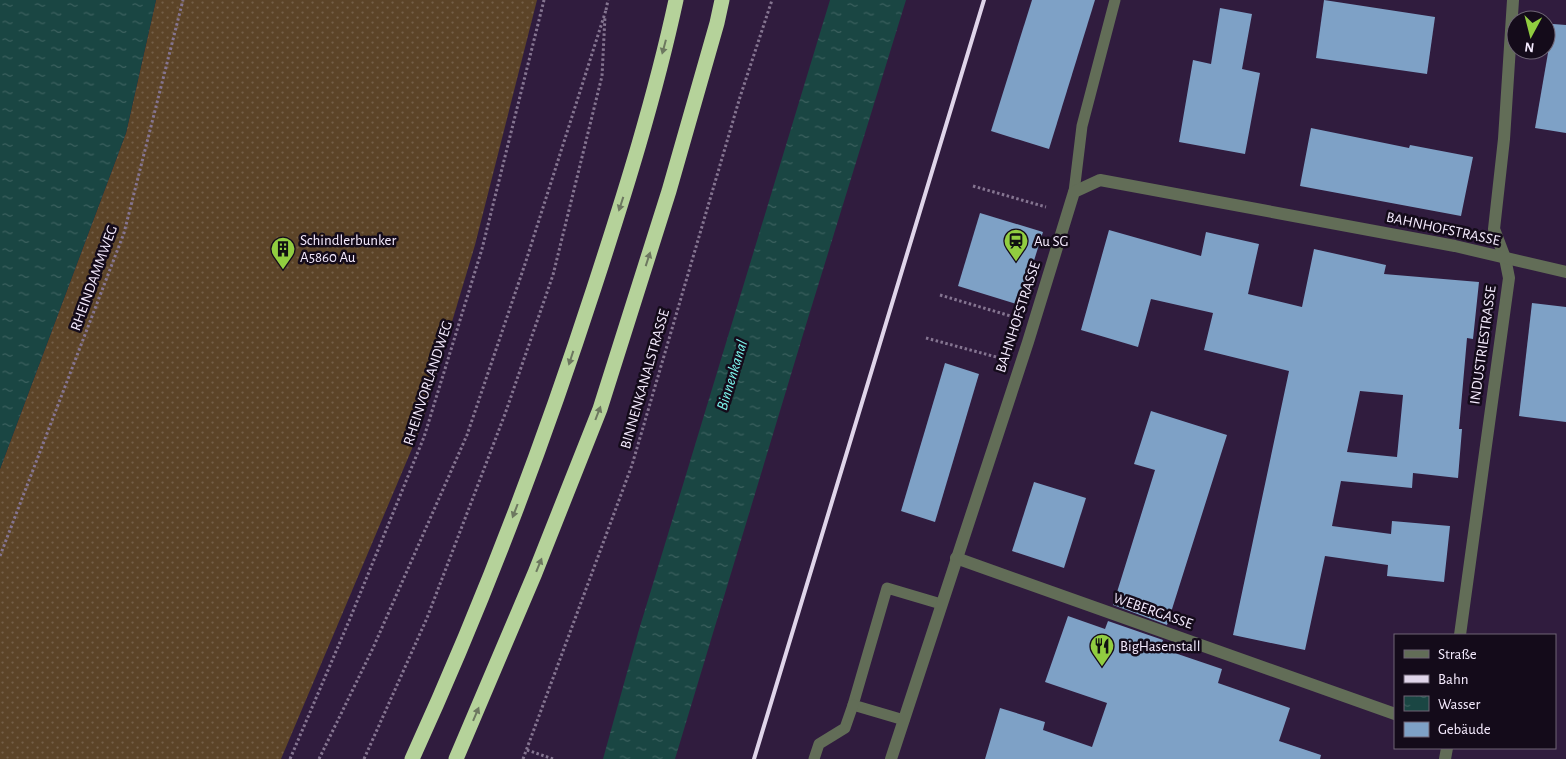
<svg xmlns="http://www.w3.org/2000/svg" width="1566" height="759" font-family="'Alegreya Sans',sans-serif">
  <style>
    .grass { fill: url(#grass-dots) }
    .water { fill: url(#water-ripples) }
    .building { fill: #7ea1c6; fill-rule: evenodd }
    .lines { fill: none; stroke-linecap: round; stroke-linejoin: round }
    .path { stroke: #857591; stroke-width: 3; stroke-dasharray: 2.5 2.5; stroke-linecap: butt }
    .service { stroke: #626d57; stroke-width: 11 }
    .minor { stroke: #626d57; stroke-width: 12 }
    .motorway { stroke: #b5d29a; stroke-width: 15 }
    .rail { stroke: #e0d5ea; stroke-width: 4 }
    .oneway { fill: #6d7860 }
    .labels { text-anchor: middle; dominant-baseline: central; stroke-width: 5; stroke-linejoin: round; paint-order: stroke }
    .street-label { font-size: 15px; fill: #f5ebfe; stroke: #140b1a }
    .poi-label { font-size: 15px; fill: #f5ebfe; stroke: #140b1a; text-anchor: start }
    .water-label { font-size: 16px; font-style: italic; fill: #7df8f0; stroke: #140b1a }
  </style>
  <defs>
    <pattern id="grass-dots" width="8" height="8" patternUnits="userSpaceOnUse" patternTransform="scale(1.25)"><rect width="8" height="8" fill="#5c4428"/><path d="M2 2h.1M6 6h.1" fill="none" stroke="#745f48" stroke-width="1.8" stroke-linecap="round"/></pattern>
    <pattern id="water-ripples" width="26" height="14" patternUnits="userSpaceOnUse" patternTransform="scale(1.25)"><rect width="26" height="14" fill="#1a4643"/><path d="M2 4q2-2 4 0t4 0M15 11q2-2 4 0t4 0" fill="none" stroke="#3c615f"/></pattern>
  </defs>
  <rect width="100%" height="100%" fill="#301c3e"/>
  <!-- grass -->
  <polygon class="grass" points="156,0 537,0 475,245 419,432 281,759 0,759 0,469 126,133"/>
  <!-- water -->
  <g class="water">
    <polygon points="0,0 156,0 126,133 0,469"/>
    <polygon points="830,0 906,0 805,328 675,759 603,759 638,633"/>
  </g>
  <!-- building -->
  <g class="building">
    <polygon points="1032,0 1095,0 1049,149 991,131"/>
    <polygon points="1324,0 1435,17 1427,74 1316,58"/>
    <polygon points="1220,8 1252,14 1242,69 1260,73 1245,154 1179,142 1193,60 1211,64"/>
    <polygon points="1553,24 1566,25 1566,133 1535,128"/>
    <polygon points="1311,128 1409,148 1410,145 1473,157 1461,216 1300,186"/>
    <polygon points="980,213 1043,232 1020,305 958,286"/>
    <path d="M1109 230 1201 256 1206 232 1259 244 1248 294 1302 307 1314 249 1386 265 1384 274 1479 282 1473 339 1467 338 1459 429H1462L1458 478 1413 473 1412 488 1341 481 1332 526 1391 534 1392 521 1450 526 1444 582 1387 576 1388 565 1325 556 1305 650 1233 635 1289 371 1204 350 1213 313 1151 299 1138 347 1081 330ZM1360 391 1403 395 1397 457 1347 452Z"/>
    <polygon points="1532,303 1566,307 1566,422 1519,416"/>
    <polygon points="945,363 979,374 935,522 901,511"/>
    <polygon points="1151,411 1227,435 1167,625 1113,605 1155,470 1134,464"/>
    <polygon points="1034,482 1086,498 1064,568 1012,551"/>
    <polygon points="1068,616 1105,629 1108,621 1163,640 1160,648 1222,669 1218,683 1290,708 1279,741 1321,755 1320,759 985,759 1000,708 1045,722 1043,730 1092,747 1107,703 1045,682"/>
  </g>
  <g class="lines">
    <!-- path -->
    <g class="path">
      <polyline points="606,10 608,0"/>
      <polyline points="973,186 1046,207"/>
      <polyline points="940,295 1014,317"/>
      <polyline points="926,338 1000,358"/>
      <polyline points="0,556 124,233 183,0"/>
      <polyline points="527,750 553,759"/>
      <polyline points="290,759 349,621 424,437 482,249 544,0"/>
      <polyline points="319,759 373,648 467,435 525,264 606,10"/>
      <polyline points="364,759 427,618 505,414 553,275 602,76 605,16"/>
      <polyline points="523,759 632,465 740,97 772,0"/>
    </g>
    <!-- service -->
    <g class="service">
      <polyline points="1074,192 1082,126 1115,0"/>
      <polyline points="904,720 853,705 887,588 941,604"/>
      <polyline points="814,759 819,744 845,728 853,705"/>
    </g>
    <!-- minor -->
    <g class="minor">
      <polyline points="956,558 1395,714"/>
      <polyline points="1460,635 1509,278 1505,258 1494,229 1504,139 1513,0"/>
      <polyline points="891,759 1028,342 1074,192 1100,180 1455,246 1566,272"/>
      <polyline points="1445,759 1447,748"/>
    </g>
    <!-- motorway -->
    <g class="motorway">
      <path d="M412 759C482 606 542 448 594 288 625 193 655 97 676 0"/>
      <polyline points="456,759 535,573 600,409 669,191 717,23 722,0"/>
    </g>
    <!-- rail -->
    <polyline class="rail" points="754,759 984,0"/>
  </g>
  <!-- one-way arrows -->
  <defs><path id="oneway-solid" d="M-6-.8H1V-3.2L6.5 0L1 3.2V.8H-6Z" transform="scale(1.25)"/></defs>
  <g class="oneway">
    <use href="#oneway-solid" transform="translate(664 47) rotate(105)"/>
    <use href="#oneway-solid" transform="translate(621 204) rotate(108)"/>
    <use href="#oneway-solid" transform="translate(648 259) rotate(-72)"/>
    <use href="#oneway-solid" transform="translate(571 358) rotate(108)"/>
    <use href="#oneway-solid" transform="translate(598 413) rotate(-69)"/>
    <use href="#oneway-solid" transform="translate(515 511) rotate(111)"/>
    <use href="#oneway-solid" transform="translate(539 565) rotate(-68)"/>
    <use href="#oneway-solid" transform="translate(476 714) rotate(-67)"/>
  </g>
  <!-- icons -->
  <defs>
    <symbol id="station-pin" viewBox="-11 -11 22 30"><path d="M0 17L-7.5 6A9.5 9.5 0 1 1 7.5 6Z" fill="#91cd40" stroke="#140b1a"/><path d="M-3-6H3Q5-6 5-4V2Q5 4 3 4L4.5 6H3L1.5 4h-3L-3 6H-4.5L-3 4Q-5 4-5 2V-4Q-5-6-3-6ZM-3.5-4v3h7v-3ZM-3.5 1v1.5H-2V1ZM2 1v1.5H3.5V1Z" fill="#111"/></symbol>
    <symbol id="building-pin" viewBox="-11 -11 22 30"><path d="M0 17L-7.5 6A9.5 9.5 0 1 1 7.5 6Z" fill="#91cd40" stroke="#140b1a"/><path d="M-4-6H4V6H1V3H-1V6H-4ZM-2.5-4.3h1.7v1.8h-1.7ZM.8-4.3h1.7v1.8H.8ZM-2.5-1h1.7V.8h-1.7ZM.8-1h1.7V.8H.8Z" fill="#111"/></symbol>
    <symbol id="restaurant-pin" viewBox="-11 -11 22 30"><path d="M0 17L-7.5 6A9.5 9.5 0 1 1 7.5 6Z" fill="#91cd40" stroke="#140b1a"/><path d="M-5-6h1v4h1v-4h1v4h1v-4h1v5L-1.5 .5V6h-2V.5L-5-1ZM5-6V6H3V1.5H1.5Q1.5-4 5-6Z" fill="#111"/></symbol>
  </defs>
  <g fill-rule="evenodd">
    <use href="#station-pin" x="1002" y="227" width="28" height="38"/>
    <use href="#building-pin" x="269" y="235" width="28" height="38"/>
    <use href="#restaurant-pin" x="1088" y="632" width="28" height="38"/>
  </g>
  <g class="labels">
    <!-- street labels -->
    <g class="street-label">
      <text transform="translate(1443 229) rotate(12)">BAHNHOFSTRASSE</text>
      <text transform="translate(94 278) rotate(-70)">RHEINDAMMWEG</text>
      <text transform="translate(1018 317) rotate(-72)">BAHNHOFSTRASSE</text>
      <text transform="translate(1483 345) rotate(-82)">INDUSTRIESTRASSE</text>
      <text transform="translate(645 379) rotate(-74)">BINNENKANALSTRASSE</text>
      <text transform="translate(428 383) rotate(-72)">RHEINVORLANDWEG</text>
      <text transform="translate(1153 611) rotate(19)">WEBERGASSE</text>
    </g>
    <!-- poi labels -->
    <g class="poi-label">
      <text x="300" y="240">Schindlerbunker<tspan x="300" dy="17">A5860 Au</tspan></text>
      <text x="1034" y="241">Au SG</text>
      <text x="1120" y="646">BigHasenstall</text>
    </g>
    <!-- water labels -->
    <g class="water-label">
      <text transform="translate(732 375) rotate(-73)">Binnenkanal</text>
    </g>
  </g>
  <!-- legend -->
  <rect x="1394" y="634" width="162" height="115" fill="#140b1a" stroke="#6e6575"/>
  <rect x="1404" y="650" width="25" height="8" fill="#626d57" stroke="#6e6575"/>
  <text x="1438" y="659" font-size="15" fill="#f5ebfe">Straße</text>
  <rect x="1404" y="675" width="25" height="8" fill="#e0d5ea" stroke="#6e6575"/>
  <text x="1438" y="684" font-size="15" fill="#f5ebfe">Bahn</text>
  <rect x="1404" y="696" width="25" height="15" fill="url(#water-ripples)" stroke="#6e6575"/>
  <text x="1438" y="709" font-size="15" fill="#f5ebfe">Wasser</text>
  <rect x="1404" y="722" width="25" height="15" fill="#7ea1c6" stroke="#6e6575"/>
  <text x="1438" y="734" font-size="15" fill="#f5ebfe">Gebäude</text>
  <!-- north arrow -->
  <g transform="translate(1531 35) rotate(187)"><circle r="24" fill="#140b1a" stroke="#6e6575"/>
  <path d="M0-4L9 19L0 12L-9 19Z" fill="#91cd40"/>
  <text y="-8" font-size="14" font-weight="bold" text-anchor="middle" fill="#f5ebfe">N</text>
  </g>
</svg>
